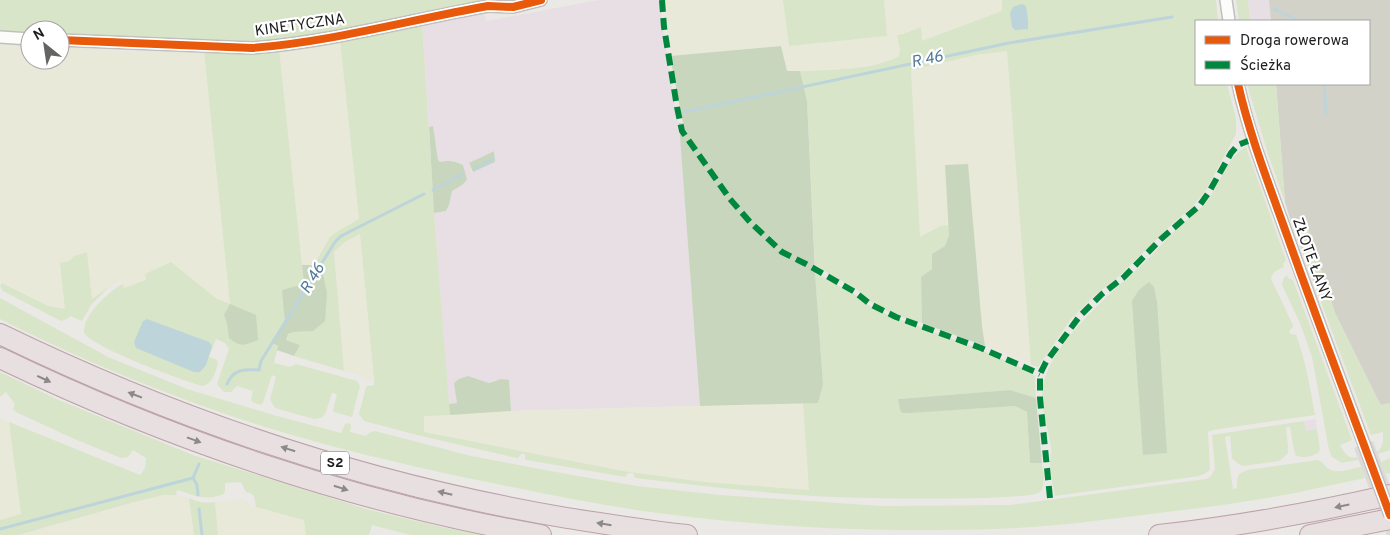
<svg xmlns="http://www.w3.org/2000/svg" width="1390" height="535" font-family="Overpass,sans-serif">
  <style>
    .industrial { fill: #e8dfe4; fill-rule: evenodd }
    .construction { fill: #d3d2c8 }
    .farmland { fill: #e9e9da }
    .grass { fill: #d8e5c8; fill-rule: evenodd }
    .forest { fill: #c8d6be }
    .water { fill: #bdd5da }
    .pier { fill: #dcdbda }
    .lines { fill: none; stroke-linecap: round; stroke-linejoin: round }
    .stream { stroke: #bdd5da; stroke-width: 3 }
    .minor-casing { stroke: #c1c0be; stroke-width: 14 }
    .motorway-casing { stroke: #bca1aa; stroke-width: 22 }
    .minor { stroke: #fcfcfb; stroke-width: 11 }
    .motorway { stroke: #e8dfe1; stroke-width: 20 }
    .minor-bridge-casing { stroke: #c1c0be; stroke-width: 14; stroke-linecap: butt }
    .minor-bridge { stroke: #fcfcfb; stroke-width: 11 }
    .quiet { stroke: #00873e; stroke-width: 6; stroke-dasharray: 12 6; stroke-linecap: butt }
    .cycleway-casing { stroke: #fff; stroke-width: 11 }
    .cycleway { stroke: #e8590c; stroke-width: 8 }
    .oneway { fill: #8d8889 }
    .labels { text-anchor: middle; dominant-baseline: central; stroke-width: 4.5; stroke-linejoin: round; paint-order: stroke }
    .shield { fill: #fff; stroke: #616161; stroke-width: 1 }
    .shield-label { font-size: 14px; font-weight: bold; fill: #1d1d1d }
    .street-label { font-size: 15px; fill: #1d1d1d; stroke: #fff }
    .water-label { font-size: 16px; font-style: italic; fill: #527899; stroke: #fff }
  </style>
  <rect width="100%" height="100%" fill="#ebe9e6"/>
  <!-- industrial -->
  <g class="industrial">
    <path d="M598 0H659L676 116 679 123 700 406 511 411 509 380H495L489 383 468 376 457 403 449 404 434 213 446 211 449 205 452 191 462 185 463 169 462 165 455 162 449 161 440 162 438 160 433 127H429L422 20 484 9 486 21ZM494 151 495 162 472 172 469 163Z"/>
    <polygon points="1248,0 1269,0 1271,21 1250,21"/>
    <polygon points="1316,419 1317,429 1306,431 1304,421"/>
  </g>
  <!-- construction -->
  <polygon class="construction" points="1269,0 1390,0 1390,403 1381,405 1377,398 1335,313 1306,223 1292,225 1285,202 1276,84 1369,84 1369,21 1271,21"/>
  <!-- farmland -->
  <g class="farmland">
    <polygon points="664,0 783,0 789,46 887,36 884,0 1002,0 1002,11 922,41 920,27 903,34 897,35 900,50 899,56 891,61 848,69 787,71 781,46 670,56"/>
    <polygon points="340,40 359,219 338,231 330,237 314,265 302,265 279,49"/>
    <polygon points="0,42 30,44 30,60 60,60 60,46 121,51 204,51 230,304 217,299 171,262 146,280 124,288 121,280 92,300 86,252 74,256 69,261 65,309 48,306 0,281"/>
    <polygon points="1007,51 1031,363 985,346 982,326 945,165 949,225 940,226 920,237 911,70 976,55"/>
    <polygon points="360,234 374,379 367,381 365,380 357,374 344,371 334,252 345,242"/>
    <polygon points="803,403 809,490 704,482 623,471 424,432 424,416 511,411"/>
    <polygon points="0,417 9,422 21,514 0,520"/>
    <polygon points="163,495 176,495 189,498 194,535 18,535"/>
    <polygon points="241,499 245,499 251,506 263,508 304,520 306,535 218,535 215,502"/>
  </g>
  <!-- grass -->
  <g class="grass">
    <polygon points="0,0 487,0 304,38 269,41 121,40 60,37 60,30 30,30 30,35 0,34"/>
    <polygon points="783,0 884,0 887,36 789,46"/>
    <path d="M1002 0H1216L1218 21H1196V84H1227L1236 118V134L1206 190 1193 206 1170 226 1119 276 1094 296 1071 319 1038 367 1031 365 1007 51 976 55 911 70 920 237 940 226 949 225V235L945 246 932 254V269L921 277 922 323C905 319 886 312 871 302 865 297 860 291 853 287 840 280 827 273 815 265L807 101 800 71C826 70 877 70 899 56L900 50 897 35 903 34 921 27 922 41 1002 11Z"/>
    <polygon points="1236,0 1248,0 1250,21 1239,21"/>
    <path d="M422 20 434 213 450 415 424 416V432L623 471 704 482 809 490 803 403H818L823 385 815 273 854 294 868 305 888 315 974 347 1032 372 1035 377 1036 398 1010 390 898 399 900 410 902 413 1015 406 1027 412 1030 463H1042C1043 472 1046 484 1040 492 1035 497 996 497 987 498 929 499 871 499 813 496 753 492 694 485 635 478L633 473H628L625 477 527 460 525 459V454H521L518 458H517L417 435 364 421 359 414 366 387 367 386 374 385V379L360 234 345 242 334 252 344 371 294 356 300 345 286 340 288 334 294 332 313 331 323 274 314 265 330 237 338 231 359 219 340 40Z"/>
    <path d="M279 49 304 284 284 315 285 324 272 342 278 346 274 363 290 367 296 364 357 381 360 386 352 417 334 412 333 410 337 394 332 393 325 414 321 418 314 419 275 408 270 399 276 377 272 375 263 403 260 405 252 402 251 399 253 391 237 386 231 392H224L217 384 229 349 225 343 216 339 209 357 217 360 218 363C215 373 213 384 202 386 181 380 94 348 84 333 83 314 108 293 122 284L124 288 146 280 145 274 171 262 217 299 230 304 204 51ZM224 315 258 340 229 338 227 324Z"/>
    <polygon points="1247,84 1276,84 1285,202 1267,151"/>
    <path d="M1246 147 1286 260 1283 264 1284 267C1277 270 1273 271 1271 279L1293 325V327L1289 331 1291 334 1296 335C1306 361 1310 388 1315 415L1213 430 1208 432 1210 470 1204 474 1199 476 1055 496C1053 485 1050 473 1050 462 1050 457 1052 452 1051 447 1048 427 1040 407 1043 387 1050 342 1115 290 1147 260 1158 249 1168 237 1179 227 1186 220 1194 214 1202 207 1219 191 1225 157 1246 147Z"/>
    <path d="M1306 223 1335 313 1377 398 1381 405 1390 403V450L1378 454 1377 452C1384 447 1383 439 1383 432L1371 435 1292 225Z"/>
    <polygon points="87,252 92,299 109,287 91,305 82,321 70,316 67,319 61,321 3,291 0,286 2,283 48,306 65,309 60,263 69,261 74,256"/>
    <path d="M1287 275 1288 278 1293 280 1352 440 1340 445C1344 452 1348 460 1357 457L1358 460 1342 463 1332 457 1329 450 1312 357 1300 323 1282 285 1283 279Z"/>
    <path d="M0 298 108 357 187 389 277 416 341 433 345 424 349 423 351 425 350 432 366 436 369 433 375 431 471 456 572 475 637 486 720 495 881 506 1010 505 1206 479 1211 476 1215 469 1212 435 1304 421 1306 431 1317 429 1320 450C1316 457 1304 458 1296 456L1294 450 1290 427H1286L1288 447V453L1284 457 1279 461 1243 466 1237 463 1232 458 1230 436 1225 437 1233 489 1237 488V480L1239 474 1247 470 1318 460C1324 462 1325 468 1331 470 1339 474 1353 468 1361 467L1365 478C1340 483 1315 489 1290 494 1241 503 1192 509 1143 515 1101 520 1059 526 1017 528 977 530 937 530 898 530 820 529 743 524 666 514 601 506 536 492 472 479 374 458 275 434 181 398 119 375 59 349 0 319Z"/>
    <path d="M0 343 421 496V499C276 464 133 414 0 348Z"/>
    <path d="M0 372 61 401 193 455 366 509 441 527 483 535H411L372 525 369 535H306L304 520 256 507 254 496 250 493 246 492 241 482 225 483V491L224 494C213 499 201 498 189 494 185 492 182 491 177 490L176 495H163L135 502 18 535H0V520L21 514 9 422 140 475 145 468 146 458 133 450 128 457 121 458 72 438 18 413 13 410 15 404 6 392 0 397Z"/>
    <polygon points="1390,458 1390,473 1386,474 1381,462"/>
    <path d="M189 498C198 502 206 504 215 502L218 535H194Z"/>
  </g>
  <!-- forest -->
  <g class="forest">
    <polygon points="781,46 787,71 800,71 807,101 815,273 823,385 818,403 700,406 679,123 683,123 670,56"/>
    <path d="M433 126 438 160 440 162C450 160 454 161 463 165L467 180 462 185 452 191 449 205 446 211 434 213 429 127Z"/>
    <polygon points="494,151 495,162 473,172 469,163"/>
    <polygon points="968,164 982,326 985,346 922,323 921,277 932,269 932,254 945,246 949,235 945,165"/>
    <polygon points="302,265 314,265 323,274 327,293 325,321 313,331 294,332 288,334 286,340 300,345 294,356 277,350 278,346 271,342 285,324 282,290 304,284"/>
    <polygon points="1149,282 1154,287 1157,302 1167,453 1143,455 1132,301 1139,290"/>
    <path d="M230 304 256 315 258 340C245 345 241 348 229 338L227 324 224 315Z"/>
    <polygon points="468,376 489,383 501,379 509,380 511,411 450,415 449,404 457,403 454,383 459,379"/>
    <polygon points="1010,390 1036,398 1042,463 1030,463 1027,412 1015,406 910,413 902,413 900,410 898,399"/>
  </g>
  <!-- water -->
  <g class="water">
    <polygon points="1022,4 1026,6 1028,20 1028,29 1015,30 1012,27 1010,13 1013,7"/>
    <polygon points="147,319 209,342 212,346 206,365 200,372 194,372 136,348 134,342 143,321"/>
  </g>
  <!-- pier -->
  <polygon class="pier" points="1373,441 1390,486 1390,535 1387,535 1354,448"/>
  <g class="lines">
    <!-- stream -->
    <g class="stream">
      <polyline points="1274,9 1300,21"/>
      <polyline points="1324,84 1326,113"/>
      <polyline points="684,112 1009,43 1172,17"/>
      <polyline points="474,169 493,159"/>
      <polyline points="433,190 463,174"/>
      <path d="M227 384C233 369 245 369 259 370L261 361 335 242 341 236 424 194"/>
      <polyline points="193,478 197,485 198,495"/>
      <polyline points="193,478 199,464"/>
      <polyline points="199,509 202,535"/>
      <polyline points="0,529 193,478"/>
    </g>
    <defs>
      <g id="minor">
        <polyline points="1226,0 1229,21"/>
        <polyline points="0,37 30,39"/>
        <path d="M60 40 252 48C331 42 409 20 488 6L513 7 541 0"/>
        <path d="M1238 84C1248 130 1265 174 1281 218 1308 294 1336 369 1364 444"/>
      </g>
      <g id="motorway">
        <path d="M0 334C179 421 371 485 567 518 607 524 647 531 687 535"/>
        <path d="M0 358C170 440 355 503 541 535"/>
        <path d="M1159 535C1238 526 1312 513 1390 495"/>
        <polyline points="1310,535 1390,519"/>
      </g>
    </defs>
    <!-- minor casing -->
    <use href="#minor" class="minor-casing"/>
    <!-- motorway casing -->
    <use href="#motorway" class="motorway-casing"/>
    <!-- minor -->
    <use href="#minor" class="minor"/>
    <!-- motorway -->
    <use href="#motorway" class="motorway"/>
    <defs>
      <polyline id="minor-bridge" points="1364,444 1390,515"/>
    </defs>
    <!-- minor-bridge casing -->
    <use href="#minor-bridge" class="minor-bridge-casing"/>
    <!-- minor-bridge -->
    <use href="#minor-bridge" class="minor-bridge"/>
    <!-- quiet -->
    <g class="quiet">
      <polyline points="662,0 664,27 677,107 682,131 730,199 750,222 782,252 806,264 855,292 870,304 896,317 981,348 1040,374"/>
      <polyline points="1050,498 1040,398 1040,374 1046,362 1079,317 1102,294 1124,277 1161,239 1199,206 1209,192 1231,153 1238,145 1253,139"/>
    </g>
    <defs>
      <g id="cycleway">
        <path d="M60 40 252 48C331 42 409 20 488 6L513 7 541 0"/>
        <path d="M1238 84C1250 137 1270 187 1288 238 1321 331 1356 423 1390 515"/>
      </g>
    </defs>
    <!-- cycleway casing -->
    <use href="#cycleway" class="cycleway-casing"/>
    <!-- cycleway -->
    <use href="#cycleway" class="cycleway"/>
  </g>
  <!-- one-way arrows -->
  <defs><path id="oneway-solid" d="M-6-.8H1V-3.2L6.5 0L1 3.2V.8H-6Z" transform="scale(1.25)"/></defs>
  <g class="oneway">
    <use href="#oneway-solid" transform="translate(44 379) rotate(25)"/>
    <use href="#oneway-solid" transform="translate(135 395) rotate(-159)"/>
    <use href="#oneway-solid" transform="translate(194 440) rotate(20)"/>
    <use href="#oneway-solid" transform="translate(288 449) rotate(-163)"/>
    <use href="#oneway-solid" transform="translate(341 488) rotate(17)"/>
    <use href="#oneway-solid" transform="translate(445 493) rotate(-167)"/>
    <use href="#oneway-solid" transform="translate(1342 506) rotate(168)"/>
    <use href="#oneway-solid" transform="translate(604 524) rotate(-171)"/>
  </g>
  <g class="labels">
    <!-- shield labels -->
    <rect class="shield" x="321" y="451.5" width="28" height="23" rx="4"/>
    <g class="shield-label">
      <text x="335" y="463">S2</text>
    </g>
    <!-- street labels -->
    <g class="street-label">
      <text transform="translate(300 26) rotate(-8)">KINETYCZNA</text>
      <text transform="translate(1311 260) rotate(70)">ZŁOTE ŁANY</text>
    </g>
    <!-- water labels -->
    <g class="water-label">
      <text transform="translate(927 60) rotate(-12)">R 46</text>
      <text transform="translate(313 279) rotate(-59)">R 46</text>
    </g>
  </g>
  <!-- legend -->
  <rect x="1195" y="20" width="175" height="65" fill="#ffffff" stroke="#a5a5a5"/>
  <rect x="1205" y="36" width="25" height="8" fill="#e8590c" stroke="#a5a5a5"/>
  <text x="1240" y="45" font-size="15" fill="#1d1d1d">Droga rowerowa</text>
  <rect x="1205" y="61" width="25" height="8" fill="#00873e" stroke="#a5a5a5"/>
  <text x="1240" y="70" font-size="15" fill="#1d1d1d">Ścieżka</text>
  <!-- north arrow -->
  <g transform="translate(45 45) rotate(330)"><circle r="24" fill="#ffffff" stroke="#a5a5a5"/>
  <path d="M0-4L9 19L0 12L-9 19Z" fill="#656463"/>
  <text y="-8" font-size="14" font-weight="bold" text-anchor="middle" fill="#1d1d1d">N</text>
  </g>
</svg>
